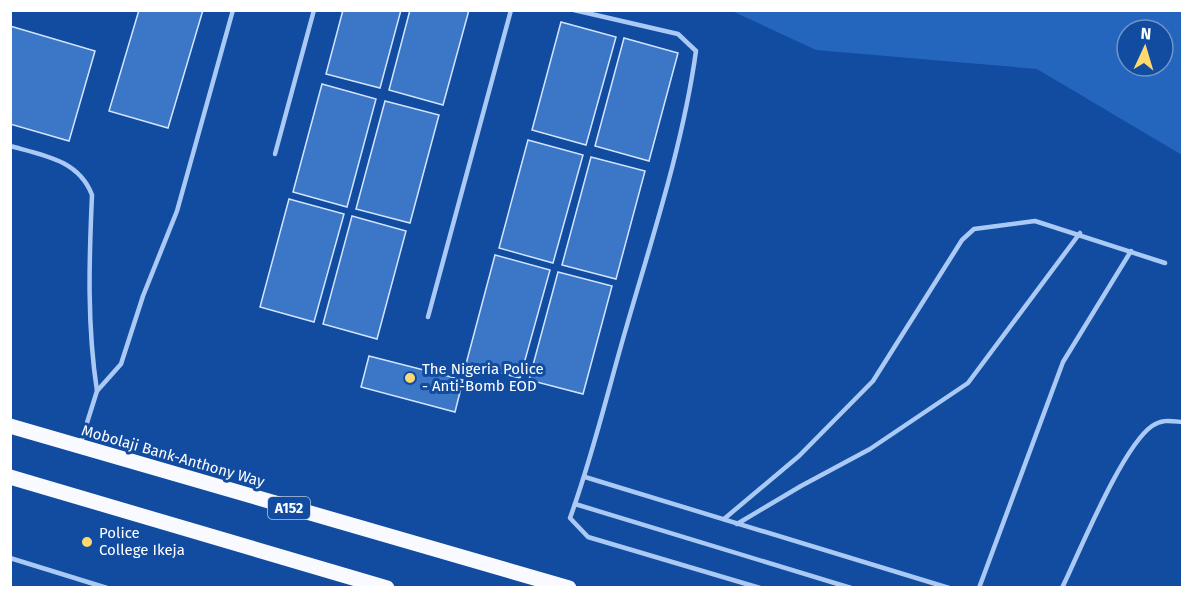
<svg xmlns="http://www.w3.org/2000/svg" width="1193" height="598" font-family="'Fira Sans',sans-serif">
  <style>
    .green { fill: #2466be; fill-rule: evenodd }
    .building { fill: #3b76c7; stroke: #d3e5fe; stroke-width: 1.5 }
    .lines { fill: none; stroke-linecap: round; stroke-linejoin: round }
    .lane { stroke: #aacaf5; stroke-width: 4.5 }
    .primary { stroke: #f8faff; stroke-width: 15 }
    .poi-dot { fill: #ffd96e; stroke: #124ca0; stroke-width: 2 }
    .labels { text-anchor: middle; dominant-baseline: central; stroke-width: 6; stroke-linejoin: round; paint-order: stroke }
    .shield { fill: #124ca0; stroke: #b8c9e2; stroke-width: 1.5 }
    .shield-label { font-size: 14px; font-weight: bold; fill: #fff }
    .poi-label { font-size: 15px; fill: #fff; stroke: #124ca0; text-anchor: start }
    .street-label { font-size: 15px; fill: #fff; stroke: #124ca0 }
  </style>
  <rect width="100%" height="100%" fill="#124ca0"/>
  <!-- green -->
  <path class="green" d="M732 11H1182V155L1037 69 816 50ZM1127 30H1163V66H1127Z"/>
  <!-- building -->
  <g class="building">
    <polygon points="139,10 203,10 168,128 109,111"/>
    <polygon points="343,10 401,10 380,88 326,74"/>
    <polygon points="410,10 469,10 443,105 389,90"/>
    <polygon points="561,22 616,37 586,145 532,130"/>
    <polygon points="10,26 95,51 69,141 10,124"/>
    <polygon points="624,38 678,53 649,161 595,146"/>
    <polygon points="322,84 376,99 347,207 293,192"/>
    <polygon points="385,101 439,115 410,223 356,209"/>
    <polygon points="528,140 583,155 553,263 499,248"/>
    <polygon points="591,157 645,171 616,279 562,265"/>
    <polygon points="289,199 344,214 314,322 260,307"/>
    <polygon points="352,216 406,231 377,339 323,324"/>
    <polygon points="495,255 550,270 520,378 466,364"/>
    <polygon points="558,272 612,286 583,394 529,380"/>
    <polygon points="369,356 463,380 455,412 361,387"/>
  </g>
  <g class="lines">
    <!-- lane -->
    <g class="lane">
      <path d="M574 10 678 34 696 51C683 144 653 235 627 325 608 390 593 455 570 518L588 537 760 588"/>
      <path d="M10 146C43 155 79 160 92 195 89 262 87 325 97 391"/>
      <polyline points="275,154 314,10"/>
      <polyline points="428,317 511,10"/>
      <polyline points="80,445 97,391 121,364 143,296 177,211 233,10"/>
      <polyline points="585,477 949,588"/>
      <polyline points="575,504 851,588"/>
      <polyline points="724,519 799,456 873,381 962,240 974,229 1035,221 1165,263"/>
      <polyline points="737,524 801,486 870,449 968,383 1080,233"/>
      <polyline points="10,558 107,588"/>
      <polyline points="979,588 1063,362 1131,251"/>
      <path d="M1062 588C1080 551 1122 447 1152 426 1162 419 1171 421 1182 422"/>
    </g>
    <!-- primary -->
    <g class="primary">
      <polyline points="10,426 569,588"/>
      <polyline points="10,477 387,588"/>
    </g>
  </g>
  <!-- markers -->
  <g class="poi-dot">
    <circle cx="410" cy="378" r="6"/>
    <circle cx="87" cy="542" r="6"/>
  </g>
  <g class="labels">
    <!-- shield labels -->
    <rect class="shield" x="268" y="497" width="42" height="22" rx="4.5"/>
    <g class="shield-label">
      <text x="289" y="508">A152</text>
    </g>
    <!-- poi labels -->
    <g class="poi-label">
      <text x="422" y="369">The Nigeria Police<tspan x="422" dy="17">- Anti-Bomb EOD</tspan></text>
      <text x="99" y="533">Police<tspan x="99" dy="17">College Ikeja</tspan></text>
    </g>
    <!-- street labels -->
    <g class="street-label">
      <text transform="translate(173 456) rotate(16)">Mobolaji Bank-Anthony Way</text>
    </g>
  </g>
  <!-- border -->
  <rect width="1193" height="598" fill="none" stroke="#ffffff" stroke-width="24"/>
  <!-- north arrow -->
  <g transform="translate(1145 48) rotate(4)"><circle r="28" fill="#124ca0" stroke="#7194c6" stroke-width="1.5"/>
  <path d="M0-4.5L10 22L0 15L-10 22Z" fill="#ffd96e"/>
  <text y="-9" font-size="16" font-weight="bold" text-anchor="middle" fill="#ffffff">N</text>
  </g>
</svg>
